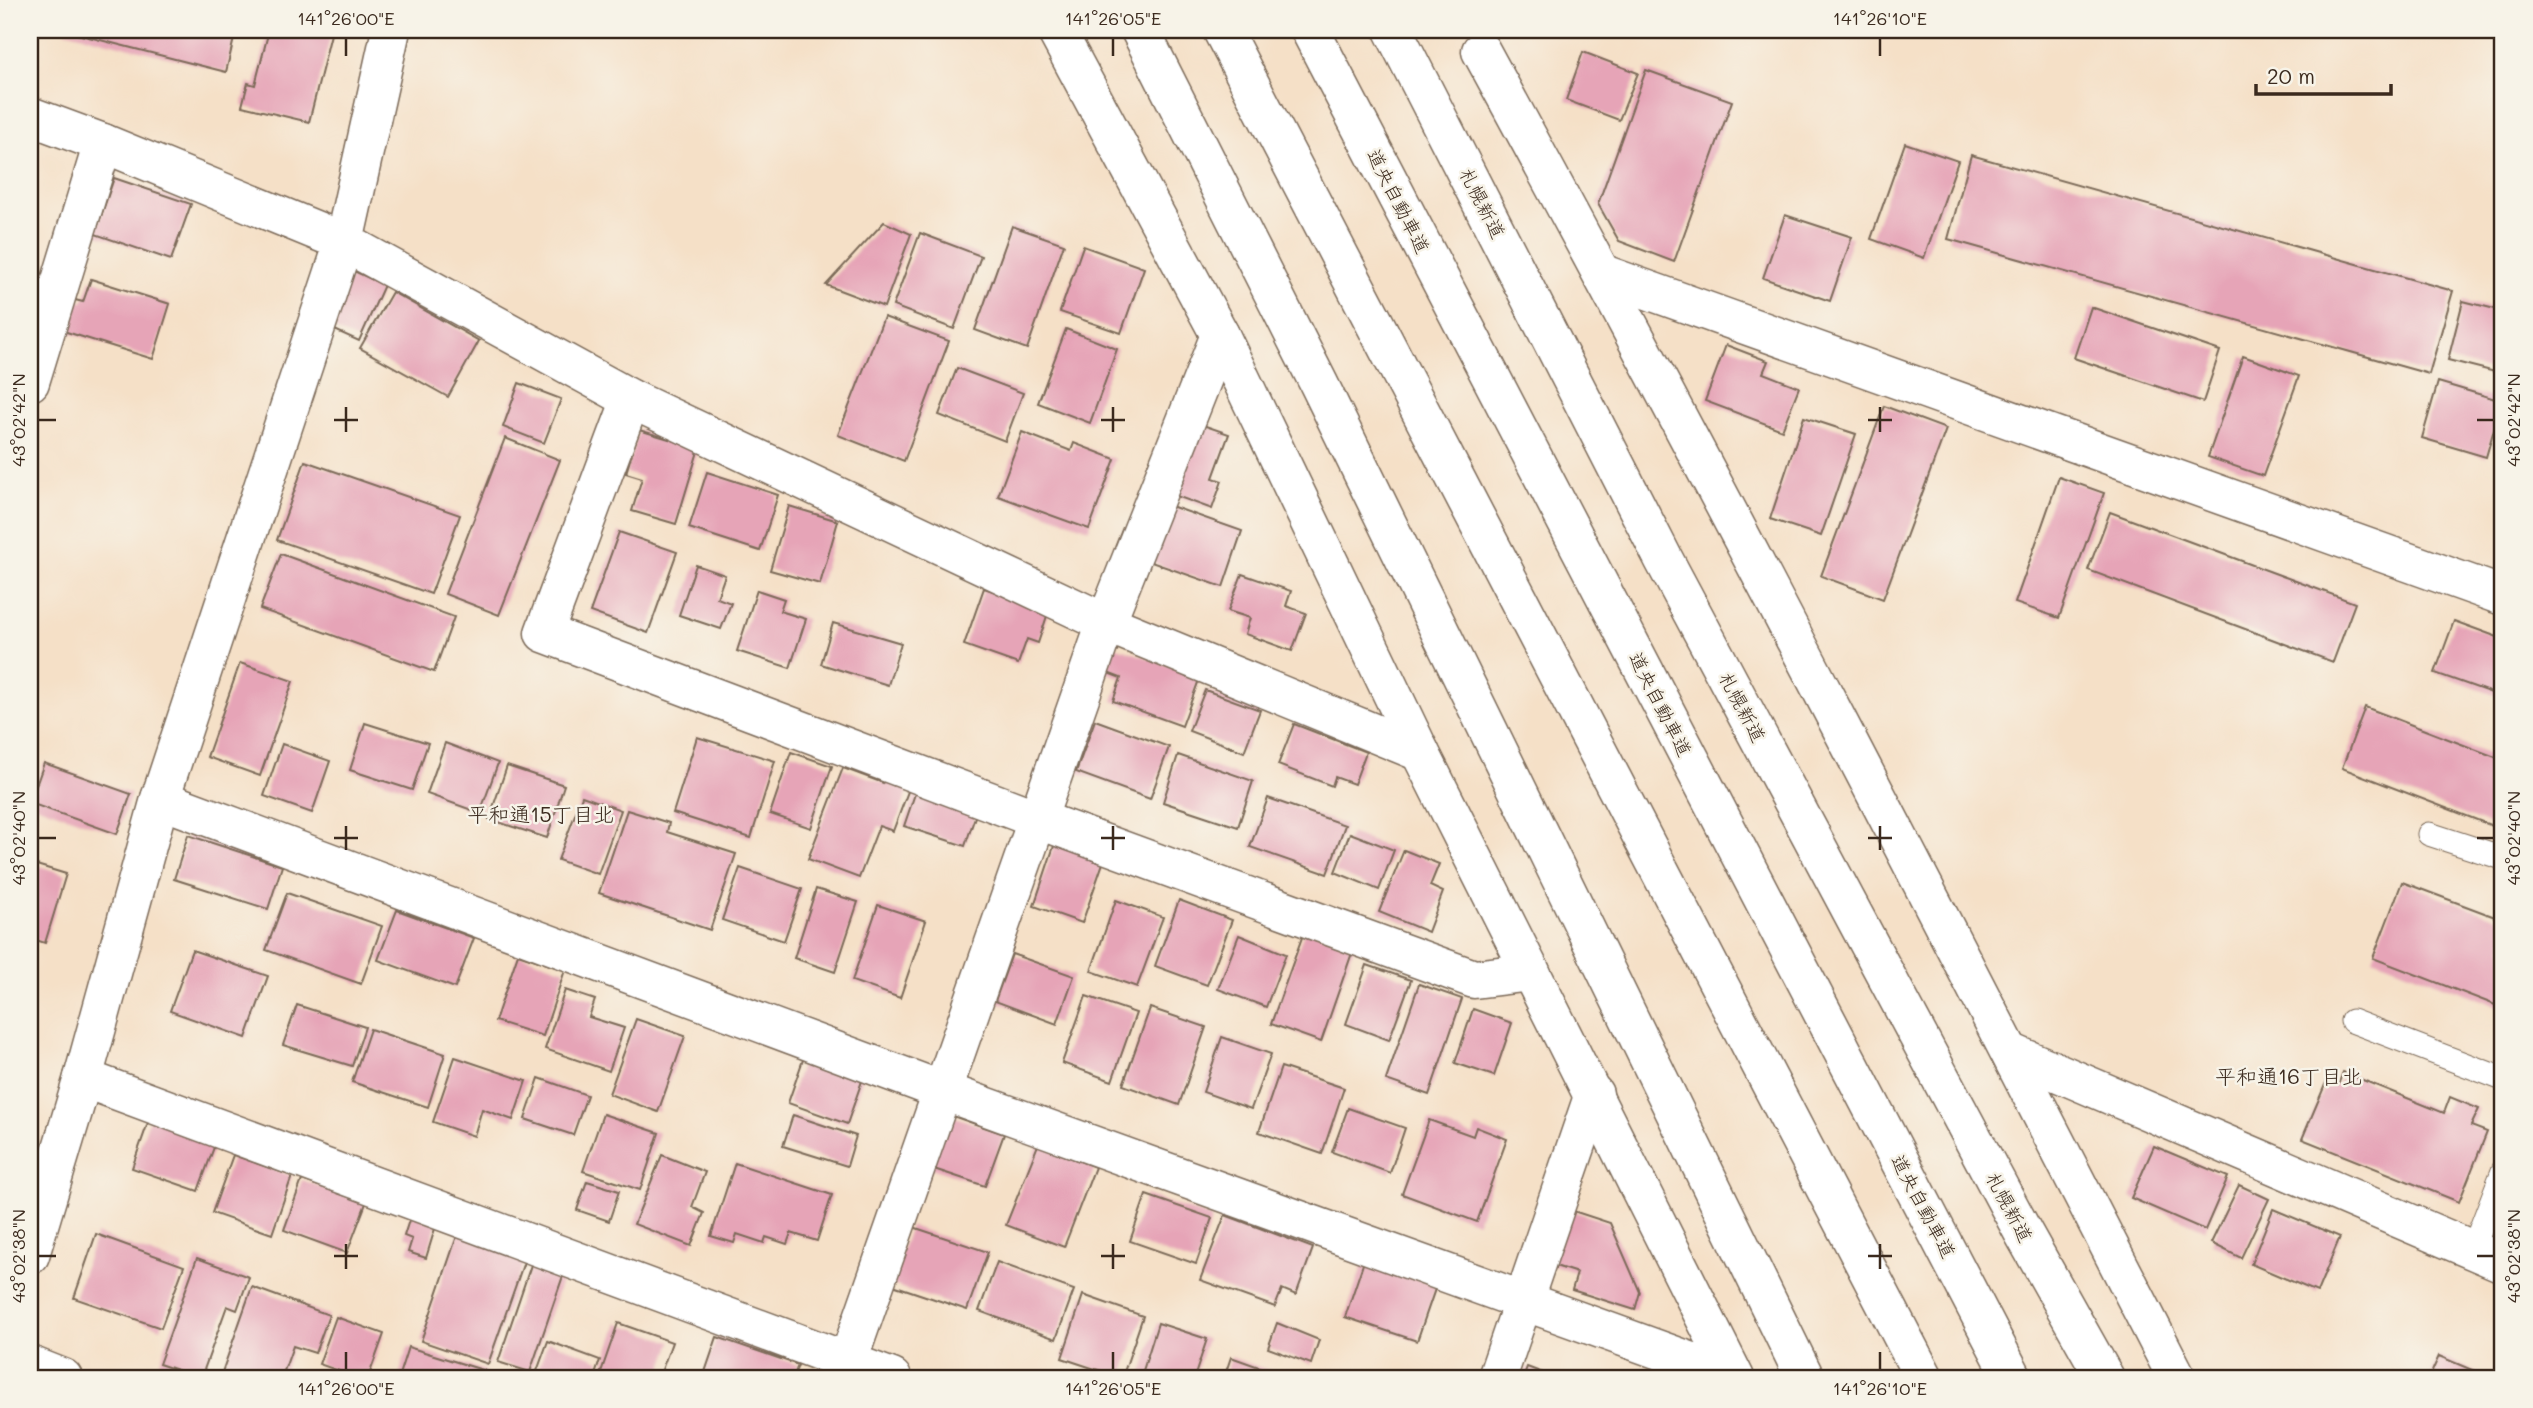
<svg xmlns="http://www.w3.org/2000/svg" width="2533" height="1408" font-family="Mali,'Klee One',sans-serif">
  <style>
    .building { fill: #e6a4b7 }
    .lines { fill: none; stroke-linecap: round; stroke-linejoin: round }
    .lane-casing { stroke: #7c6a59; stroke-width: 25 }
    .street-casing { stroke: #7c6a59; stroke-width: 41 }
    .highway-casing { stroke: #7c6a59; stroke-width: 41 }
    .lane { stroke: #fff; stroke-width: 23 }
    .street { stroke: #fff; stroke-width: 38 }
    .highway { stroke: #fff; stroke-width: 38 }
    .ticks { fill: none; stroke: #3b2a1e; stroke-width: 2.5 }
    .labels { text-anchor: middle; dominant-baseline: central; stroke-width: 5; stroke-linejoin: round; paint-order: stroke }
    .street-label { font-size: 19px; fill: #3b2a1e; stroke: #f7f3e8 }
    .neighbourhood-label { font-size: 21px; fill: #3b2a1e; stroke: #f7f3e8 }
    .neatline { fill: none; stroke: #3b2a1e; stroke-width: 2.5 }
    .ticks-label { font-size: 18px; text-anchor: middle; fill: #3b2a1e }
  </style>
  <rect width="100%" height="100%" fill="#f7f3e8"/>
  <filter id="ink" filterUnits="userSpaceOnUse"><feTurbulence type="fractalNoise" baseFrequency=".0143" numOctaves="2"/><feDisplacementMap in="SourceGraphic" scale="14" xChannelSelector="R" yChannelSelector="G"/><feConvolveMatrix kernelMatrix="1 2 1 2 8 2 1 2 1" color-interpolation-filters="sRGB"/></filter>
  <filter id="wash" filterUnits="userSpaceOnUse"><feTurbulence type="fractalNoise" baseFrequency=".00686" numOctaves="4" result="noise"/><feDisplacementMap in="SourceGraphic" scale="28" xChannelSelector="R" yChannelSelector="G"/><feGaussianBlur stdDeviation="1.57" result="paint"/><feColorMatrix in="noise" values="0 0 0 0 0 0 0 0 0 0 0 0 0 0 0 0 0 1.4 0 .05"/><feComposite in="paint" operator="in"/></filter>
  <g filter="url(#wash)">
    <rect width="100%" height="100%" fill="#f5e0c7"/>
    <g id="blocks">
      <!-- building -->
      <g class="building">
        <polygon points="61,30 236,30 226,72"/>
        <polygon points="269,30 332,30 309,122 242,106 248,83 255,85"/>
        <polygon points="1583,52 1638,73 1619,120 1566,100"/>
        <polygon points="1646,70 1732,101 1674,262 1619,241 1598,204"/>
        <polygon points="1905,143 1958,161 1924,258 1871,239"/>
        <polygon points="1971,155 2453,291 2429,374 1948,239"/>
        <polygon points="114,178 191,204 171,260 95,234"/>
        <polygon points="1785,215 1852,237 1830,301 1763,278"/>
        <polygon points="884,222 911,234 884,307 826,285"/>
        <polygon points="1012,226 1064,244 1027,349 975,330"/>
        <polygon points="920,233 981,256 954,329 893,306"/>
        <polygon points="1083,246 1144,268 1121,333 1060,312"/>
        <polygon points="354,271 384,285 359,341 328,327"/>
        <polygon points="91,279 170,304 153,359 57,329 67,298 83,302"/>
        <polygon points="392,292 479,341 448,397 360,348"/>
        <polygon points="2463,301 2503,311 2503,374 2448,360"/>
        <polygon points="2091,307 2220,351 2203,402 2074,358"/>
        <polygon points="884,317 949,341 904,461 838,435"/>
        <polygon points="1066,329 1117,349 1090,423 1038,403"/>
        <polygon points="1726,345 1768,361 1763,373 1799,387 1782,430 1705,401"/>
        <polygon points="2243,356 2299,376 2263,476 2208,457"/>
        <polygon points="957,368 1023,393 1005,441 939,415"/>
        <polygon points="2438,382 2502,401 2486,457 2422,438"/>
        <polygon points="519,383 561,399 544,443 503,427"/>
        <polygon points="1884,406 1946,429 1883,599 1821,576"/>
        <polygon points="1804,417 1856,434 1821,536 1770,519"/>
        <polygon points="1194,422 1229,434 1213,478 1222,481 1212,509 1168,493"/>
        <polygon points="639,430 699,448 676,524 632,511 642,478 626,473"/>
        <polygon points="1022,432 1071,451 1074,443 1115,459 1089,529 998,496"/>
        <polygon points="505,438 560,460 499,615 445,594"/>
        <polygon points="305,461 460,515 431,594 277,540"/>
        <polygon points="707,472 778,495 760,551 689,528"/>
        <polygon points="2059,477 2104,493 2059,618 2015,603"/>
        <polygon points="1168,505 1242,531 1223,587 1148,561"/>
        <polygon points="789,506 838,521 820,584 770,570"/>
        <polygon points="2110,512 2355,603 2333,662 2088,570"/>
        <polygon points="619,532 677,552 648,633 590,612"/>
        <polygon points="281,554 454,617 434,672 260,609"/>
        <polygon points="696,565 725,575 717,598 731,603 721,629 679,615"/>
        <polygon points="1242,574 1291,591 1286,606 1306,613 1292,651 1245,634 1250,618 1228,611"/>
        <polygon points="984,588 1049,610 1038,643 1027,639 1018,664 964,645"/>
        <polygon points="757,590 784,599 780,611 806,619 790,668 737,651"/>
        <polygon points="2454,621 2503,639 2503,697 2435,673"/>
        <polygon points="833,623 901,643 888,685 821,664"/>
        <polygon points="1115,646 1200,677 1182,726 1113,701 1121,678 1105,672"/>
        <polygon points="240,663 293,681 260,776 207,757"/>
        <polygon points="1205,690 1260,710 1244,752 1189,731"/>
        <polygon points="2365,707 2503,760 2503,830 2342,768"/>
        <polygon points="1095,720 1169,747 1150,799 1076,772"/>
        <polygon points="365,723 428,743 412,790 350,770"/>
        <polygon points="1294,724 1366,752 1354,784 1335,777 1332,786 1278,765"/>
        <polygon points="697,737 775,761 751,838 673,813"/>
        <polygon points="445,743 498,763 480,813 427,794"/>
        <polygon points="282,744 330,761 312,813 264,796"/>
        <polygon points="791,752 832,766 811,828 770,814"/>
        <polygon points="1178,755 1253,781 1238,827 1163,802"/>
        <polygon points="44,763 131,794 117,834 30,803"/>
        <polygon points="507,766 564,785 547,838 489,819"/>
        <polygon points="843,768 883,783 885,777 910,786 893,831 879,826 859,878 808,859"/>
        <polygon points="918,785 979,805 965,846 904,826"/>
        <polygon points="582,796 621,810 598,874 558,860"/>
        <polygon points="1268,798 1345,825 1327,874 1250,847"/>
        <polygon points="627,810 669,823 667,832 736,854 710,930 599,893"/>
        <polygon points="1350,833 1394,850 1379,890 1335,872"/>
        <polygon points="188,835 282,866 268,909 174,879"/>
        <polygon points="1055,843 1104,860 1082,923 1034,906"/>
        <polygon points="1404,850 1439,864 1430,886 1443,892 1428,932 1379,912"/>
        <polygon points="30,863 66,874 45,943 30,938"/>
        <polygon points="740,868 802,889 784,941 722,920"/>
        <polygon points="2402,882 2503,920 2503,1008 2373,958"/>
        <polygon points="816,889 858,902 835,972 794,958"/>
        <polygon points="287,893 382,926 361,984 266,950"/>
        <polygon points="1116,900 1163,917 1137,987 1091,971"/>
        <polygon points="1179,900 1232,920 1207,985 1155,966"/>
        <polygon points="878,905 926,921 900,998 852,981"/>
        <polygon points="397,910 474,938 455,988 378,960"/>
        <polygon points="1305,929 1354,947 1321,1042 1271,1024"/>
        <polygon points="1239,935 1286,954 1266,1007 1218,989"/>
        <polygon points="192,950 268,976 246,1038 170,1011"/>
        <polygon points="518,954 565,970 543,1036 495,1021"/>
        <polygon points="1012,954 1074,976 1057,1024 995,1001"/>
        <polygon points="1367,965 1411,980 1389,1040 1346,1024"/>
        <polygon points="1419,984 1462,999 1429,1095 1386,1080"/>
        <polygon points="565,990 595,1000 589,1017 624,1028 609,1071 545,1049"/>
        <polygon points="1086,996 1136,1013 1112,1081 1062,1063"/>
        <polygon points="297,1005 365,1027 352,1066 283,1045"/>
        <polygon points="1150,1008 1206,1027 1179,1105 1123,1085"/>
        <polygon points="1473,1009 1512,1023 1494,1076 1455,1063"/>
        <polygon points="636,1019 685,1036 658,1112 609,1094"/>
        <polygon points="370,1029 445,1054 428,1107 352,1082"/>
        <polygon points="1222,1037 1271,1054 1251,1109 1203,1092"/>
        <polygon points="805,1054 864,1075 847,1124 788,1103"/>
        <polygon points="455,1057 526,1081 513,1120 482,1109 474,1136 433,1122"/>
        <polygon points="1281,1067 1344,1088 1322,1154 1259,1132"/>
        <polygon points="2343,1072 2444,1113 2450,1097 2479,1109 2471,1126 2487,1132 2459,1202 2302,1139 2327,1080 2338,1085"/>
        <polygon points="539,1078 587,1095 573,1135 525,1119"/>
        <polygon points="1348,1108 1405,1128 1390,1173 1332,1152"/>
        <polygon points="603,1114 659,1133 640,1190 583,1171"/>
        <polygon points="947,1114 1004,1134 985,1186 928,1167"/>
        <polygon points="793,1115 856,1136 847,1166 783,1146"/>
        <polygon points="150,1117 217,1139 198,1191 132,1168"/>
        <polygon points="1429,1120 1473,1136 1476,1127 1507,1139 1477,1222 1402,1194"/>
        <polygon points="1038,1145 1095,1167 1064,1247 1006,1225"/>
        <polygon points="2154,1146 2228,1177 2205,1230 2131,1198"/>
        <polygon points="233,1155 292,1176 272,1234 212,1213"/>
        <polygon points="662,1155 705,1172 692,1207 704,1213 691,1246 634,1224"/>
        <polygon points="735,1163 832,1195 817,1241 791,1233 787,1244 766,1237 764,1243 737,1234 734,1243 711,1236"/>
        <polygon points="302,1180 366,1203 347,1253 284,1230"/>
        <polygon points="587,1181 619,1191 609,1221 577,1210"/>
        <polygon points="2239,1185 2269,1199 2241,1258 2211,1243"/>
        <polygon points="1146,1195 1212,1218 1196,1264 1130,1241"/>
        <polygon points="1564,1208 1610,1223 1640,1292 1635,1310 1572,1290 1577,1273 1546,1263"/>
        <polygon points="2273,1209 2340,1237 2317,1292 2251,1264"/>
        <polygon points="411,1214 437,1222 426,1258 408,1252 412,1239 404,1236"/>
        <polygon points="1225,1215 1313,1248 1296,1295 1282,1289 1275,1307 1200,1280"/>
        <polygon points="910,1226 988,1252 967,1310 890,1284"/>
        <polygon points="458,1233 526,1256 488,1364 421,1341"/>
        <polygon points="96,1234 184,1266 161,1328 74,1298"/>
        <polygon points="197,1258 249,1277 237,1310 227,1306 201,1378 159,1364"/>
        <polygon points="533,1259 565,1270 530,1372 498,1362"/>
        <polygon points="1364,1261 1436,1286 1417,1341 1345,1317"/>
        <polygon points="997,1262 1074,1290 1056,1339 979,1311"/>
        <polygon points="252,1287 329,1315 315,1353 293,1346 283,1374 293,1378 220,1378"/>
        <polygon points="1083,1295 1143,1316 1122,1378 1062,1358"/>
        <polygon points="336,1317 384,1334 368,1378 359,1378 319,1364"/>
        <polygon points="618,1323 672,1342 659,1378 599,1378"/>
        <polygon points="1158,1323 1207,1339 1194,1378 1141,1377"/>
        <polygon points="1277,1323 1319,1340 1311,1364 1268,1348"/>
        <polygon points="717,1337 798,1365 793,1378 703,1378"/>
        <polygon points="548,1341 600,1360 594,1378 546,1378 536,1374"/>
        <polygon points="408,1347 486,1371 483,1378 398,1378"/>
        <polygon points="2439,1356 2484,1375 2483,1378 2429,1378"/>
        <polygon points="1231,1357 1276,1373 1274,1378 1224,1378"/>
        <polygon points="1527,1367 1556,1378 1523,1378"/>
      </g>
    </g>
  </g>
  <g filter="url(#ink)">
    <use href="#blocks" fill-opacity="0" stroke="#7c6a59" stroke-width="2"/>
    <g class="lines">
      <defs>
        <g id="lane">
          <polyline points="2429,834 2503,858"/>
          <polyline points="2352,1021 2503,1079"/>
          <polyline points="2473,1249 2503,1171"/>
        </g>
        <g id="street">
          <polyline points="1056,30 1220,335 1420,752 1735,1378"/>
          <path d="M1481 51C1720 489 1949 934 2177 1378"/>
          <polyline points="30,116 103,143 344,242 631,399 1106,623 1420,752"/>
          <polyline points="1603,274 2503,596"/>
          <polyline points="30,382 103,143"/>
          <polyline points="631,399 544,633 1037,819 1474,979 1531,972"/>
          <polyline points="160,799 943,1091 1734,1377"/>
          <polyline points="2010,1052 2503,1263"/>
          <polyline points="83,1078 892,1378"/>
          <polyline points="30,1255 83,1078 160,799 344,242 391,30"/>
          <polyline points="30,1365 63,1378"/>
          <polyline points="842,1378 1106,623 1220,335"/>
          <polyline points="1497,1378 1594,1094"/>
        </g>
        <g id="highway">
          <polyline points="1140,30 1319,384 1805,1378"/>
          <polyline points="1222,30 1924,1378"/>
          <polyline points="1310,30 2013,1378"/>
          <polyline points="1393,30 1664,560 2024,1234 2105,1378"/>
        </g>
      </defs>
      <!-- lane casing -->
      <use href="#lane" class="lane-casing"/>
      <!-- street casing -->
      <use href="#street" class="street-casing"/>
      <!-- highway casing -->
      <use href="#highway" class="highway-casing"/>
      <!-- lane -->
      <use href="#lane" class="lane"/>
      <!-- street -->
      <use href="#street" class="street"/>
      <!-- highway -->
      <use href="#highway" class="highway"/>
    </g>
  </g>
  <!-- ticks -->
  <path class="ticks" d="M346 38V56M1113 38V56M1880 38V56M346 407V432M1113 407V432M1880 407V432M38 420H56M334 420H358M1101 420H1125M1868 420H1892M2477 420H2494M346 826V850M1113 826V850M1880 826V850M38 838H56M334 838H358M1101 838H1125M1868 838H1892M2477 838H2494M346 1244V1269M1113 1244V1269M1880 1244V1269M38 1256H56M334 1256H358M1101 1256H1125M1868 1256H1892M2477 1256H2494M346 1352V1370M1113 1352V1370M1880 1352V1370"/>
  <g class="labels">
    <!-- street labels -->
    <g class="street-label">
      <text transform="translate(1399 201) rotate(63)">道央自動車道</text>
      <text transform="translate(1483 203) rotate(63)">札幌新道</text>
      <text transform="translate(1661 704) rotate(63)">道央自動車道</text>
      <text transform="translate(1743 707) rotate(62)">札幌新道</text>
      <text transform="translate(1924 1206) rotate(62)">道央自動車道</text>
      <text transform="translate(2010 1207) rotate(62)">札幌新道</text>
    </g>
    <!-- neighbourhood labels -->
    <g class="neighbourhood-label">
      <text x="541" y="813">平和通15丁目北</text>
      <text x="2289" y="1075">平和通16丁目北</text>
    </g>
  </g>
  <!-- margin -->
  <rect width="2533" height="1408" fill="none" stroke="#f7f3e8" stroke-width="77"/>
  <!-- scale -->
  <path d="M2256 84v10h135v-10" fill="none" stroke="#3b2a1e" stroke-width="3.5"/>
  <text x="2267" y="84" font-size="21" fill="#3b2a1e" stroke="#f7f3e8" stroke-width="5" paint-order="stroke">20 m</text>
  <rect x="38" y="38" width="2456" height="1332" class="neatline"/>
  <g class="ticks-label">
    <text x="346" y="25">141°26'00"E</text>
    <text x="1113" y="25">141°26'05"E</text>
    <text x="1880" y="25">141°26'10"E</text>
    <text transform="translate(19 420) rotate(-90)" y="6">43°02'42"N</text>
    <text transform="translate(2514 420) rotate(-90)" y="6">43°02'42"N</text>
    <text transform="translate(19 838) rotate(-90)" y="6">43°02'40"N</text>
    <text transform="translate(2514 838) rotate(-90)" y="6">43°02'40"N</text>
    <text transform="translate(19 1256) rotate(-90)" y="6">43°02'38"N</text>
    <text transform="translate(2514 1256) rotate(-90)" y="6">43°02'38"N</text>
    <text x="346" y="1395">141°26'00"E</text>
    <text x="1113" y="1395">141°26'05"E</text>
    <text x="1880" y="1395">141°26'10"E</text>
  </g>
</svg>
